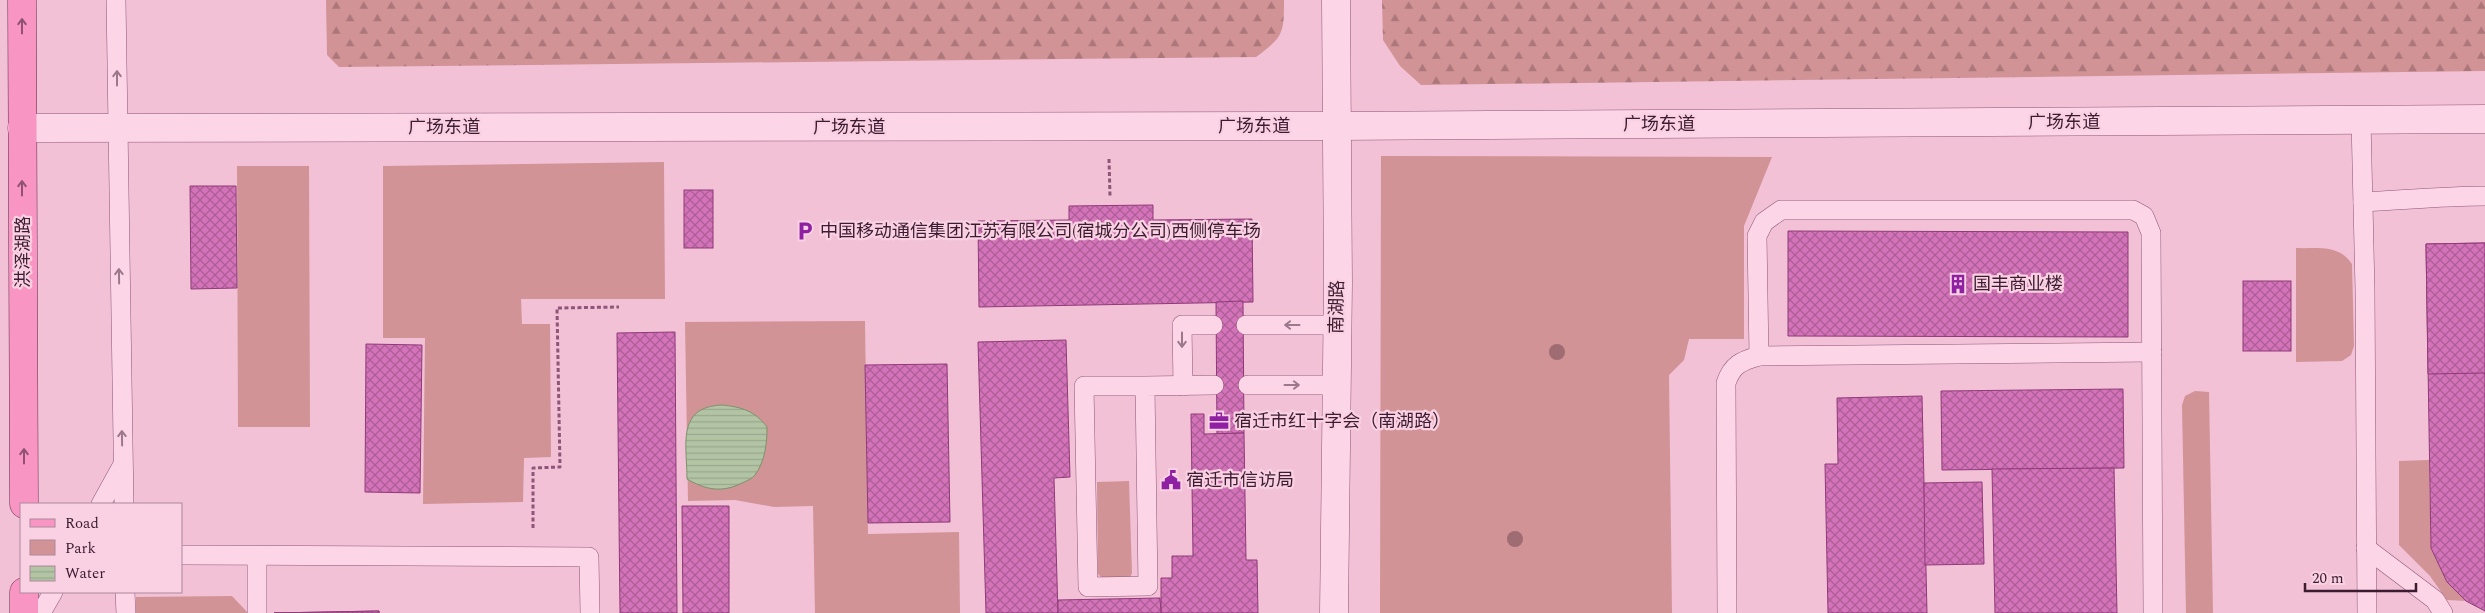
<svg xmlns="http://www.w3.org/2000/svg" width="2485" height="613" font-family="Spectral,'Noto Sans SC',serif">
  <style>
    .green { fill: #d19395 }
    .forest { fill: url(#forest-firs) }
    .water { fill: url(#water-rules); stroke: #7a936a }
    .building { fill: url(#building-cross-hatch); stroke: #8f3a79 }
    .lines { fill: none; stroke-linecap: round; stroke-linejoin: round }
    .service-casing { stroke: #8d5678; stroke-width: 20 }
    .tertiary-casing { stroke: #8d5678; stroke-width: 29 }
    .primary-casing { stroke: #5b2b4b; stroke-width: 29 }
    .path { stroke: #8d5678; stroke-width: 3; stroke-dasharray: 4 2.5; stroke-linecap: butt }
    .service { stroke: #fcd5e6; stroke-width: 19 }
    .tertiary { stroke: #fcd5e6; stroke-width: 28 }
    .primary { stroke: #f995c2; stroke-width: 28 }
    .tree { fill: #9e6c72 }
    .oneway { stroke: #915272 }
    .oneway2 { stroke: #9c788c }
    .labels { text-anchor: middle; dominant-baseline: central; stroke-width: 4.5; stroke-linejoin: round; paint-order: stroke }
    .street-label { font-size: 18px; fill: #3c1c31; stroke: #f9d1e2 }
    .poi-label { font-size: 18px; fill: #3c1c31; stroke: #f9d1e2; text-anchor: start }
  </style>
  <defs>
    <pattern id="forest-firs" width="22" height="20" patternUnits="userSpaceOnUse" patternTransform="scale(1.25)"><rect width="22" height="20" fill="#d19395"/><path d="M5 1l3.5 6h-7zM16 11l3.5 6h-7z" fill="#ab777a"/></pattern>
    <pattern id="water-rules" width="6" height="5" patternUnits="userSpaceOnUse" patternTransform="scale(1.25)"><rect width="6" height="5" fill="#b2c4a4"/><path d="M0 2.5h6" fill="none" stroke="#9aa88e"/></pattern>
    <pattern id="building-cross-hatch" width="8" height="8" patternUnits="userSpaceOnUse" patternTransform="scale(1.25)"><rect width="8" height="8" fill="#d473b9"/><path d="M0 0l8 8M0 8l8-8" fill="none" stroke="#ad5e97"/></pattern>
  </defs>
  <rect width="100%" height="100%" fill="#f2c1d6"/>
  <!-- green -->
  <g class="green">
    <polygon points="1381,156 1772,157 1744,226 1744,339 1689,339 1684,360 1669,375 1672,613 1380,613"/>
    <polygon points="664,162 665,299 521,299 522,324 550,324 551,457 524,458 523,502 423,504 425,338 383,338 383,166"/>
    <polygon points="237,166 309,166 310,427 238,427"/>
    <path d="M2296 248C2317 249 2339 244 2352 264L2354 346 2351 355 2342 361 2296 362Z"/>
    <polygon points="865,321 868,534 959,532 960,613 815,613 813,506 774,507 735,500 688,501 685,322"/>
    <polygon points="2195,391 2209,392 2213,613 2186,613 2182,405 2185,396"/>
    <polygon points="2429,460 2431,548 2447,582 2466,601 2447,600 2430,576 2399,545 2399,461"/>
    <polygon points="1129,481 1132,573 1129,580 1103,579 1098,574 1097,482"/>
    <polygon points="232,596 248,613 136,613 136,597"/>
  </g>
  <!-- forest -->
  <g class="forest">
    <path d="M326 0H1284C1284 34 1283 37 1256 57L339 67 327 55Z"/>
    <polygon points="1382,0 2485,0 2485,71 1421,85 1400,66 1383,40"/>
  </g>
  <!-- water -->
  <path class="water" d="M722 405C742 407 755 411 767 427 767 444 765 461 755 475 752 479 746 481 742 483 722 493 706 490 687 479 687 445 676 407 722 405Z"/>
  <!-- building -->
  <g class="building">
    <polygon points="190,186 236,186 237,288 191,289"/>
    <rect x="684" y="190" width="29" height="58"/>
    <polygon points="1153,205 1153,220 1252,219 1253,302 979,307 978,221 1069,220 1069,206"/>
    <polygon points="1788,231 2128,232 2128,337 1788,336"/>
    <polygon points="2485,243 2485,611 2466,601 2447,582 2431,548 2426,244"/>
    <polygon points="2485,243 2485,373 2428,374 2426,244"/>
    <rect x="2243" y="281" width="48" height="70"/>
    <polygon points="1243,301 1244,433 1217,434 1216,302"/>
    <polygon points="675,332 677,613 620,613 617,333"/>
    <polygon points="1066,340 1070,477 1054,478 1058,613 986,613 978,342"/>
    <polygon points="366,344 422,345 420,493 365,492"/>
    <polygon points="947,364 950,522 868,523 865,365"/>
    <polygon points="2123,389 2124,468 1942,470 1941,391"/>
    <polygon points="1922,396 1927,613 1828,613 1825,464 1838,464 1837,398"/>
    <polygon points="1191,414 1204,414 1204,434 1244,433 1246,560 1257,560 1258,613 1161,613 1161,578 1172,578 1172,556 1193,556"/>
    <polygon points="2114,468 2117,613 1995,613 1992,469"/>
    <polygon points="1982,482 1984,564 1925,565 1924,483"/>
    <polygon points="682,506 729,506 729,613 683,613"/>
    <polygon points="1160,598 1161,613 1058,613 1058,600"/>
    <polygon points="379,611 379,613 274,613"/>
    <polygon points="379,611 379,613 274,613"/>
  </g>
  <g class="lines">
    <defs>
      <g id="service">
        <polyline points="116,0 124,504"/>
        <polyline points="2361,120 2365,290 2367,613"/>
        <path d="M2363 202C2404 200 2444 196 2485 196"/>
        <polyline points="1246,325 1337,325"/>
        <polyline points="1759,356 1757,236 1764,222 1781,210 2133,210 2144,216 2151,233 2153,613"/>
        <polyline points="1248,385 1337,385"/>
        <polyline points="1145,386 1084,386 1088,587 1148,586 1145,386 1214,385"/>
        <polyline points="1183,386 1182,325 1213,325"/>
        <polyline points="101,504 122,466"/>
        <polyline points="2366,548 2435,600 2443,613"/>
        <polyline points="181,555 589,557 590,613"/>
        <polyline points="257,556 257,613"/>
        <polyline points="125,592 126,613"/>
        <polyline points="41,613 53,592"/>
        <path d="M1727 613 1726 383C1732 365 1741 361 1759 356L2152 352"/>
      </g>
      <g id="tertiary">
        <polyline points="22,128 1337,126 2485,119"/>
        <polyline points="1334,613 1338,283 1336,0"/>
      </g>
      <g id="primary">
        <polyline points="22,0 24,504"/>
        <polyline points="24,592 24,613"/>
      </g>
    </defs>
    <!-- service casing -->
    <use href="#service" class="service-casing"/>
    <!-- tertiary casing -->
    <use href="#tertiary" class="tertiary-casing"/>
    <!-- primary casing -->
    <use href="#primary" class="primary-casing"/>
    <!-- path -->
    <g class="path">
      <polyline points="1109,159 1110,196"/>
      <polyline points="533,528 533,468 560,467 557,308 619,307"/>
    </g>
    <!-- service -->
    <use href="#service" class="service"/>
    <!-- tertiary -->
    <use href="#tertiary" class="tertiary"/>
    <!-- primary -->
    <use href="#primary" class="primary"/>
  </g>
  <!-- trees -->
  <g class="tree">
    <circle cx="1557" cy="352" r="8"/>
    <circle cx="1515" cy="539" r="8"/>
  </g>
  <!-- one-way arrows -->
  <defs><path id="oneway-shaft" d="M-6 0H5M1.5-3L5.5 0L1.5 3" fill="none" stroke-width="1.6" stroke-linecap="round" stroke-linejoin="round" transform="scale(1.25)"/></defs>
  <g class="oneway">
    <use href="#oneway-shaft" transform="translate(22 26) rotate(-90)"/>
    <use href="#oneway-shaft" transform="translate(22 188) rotate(-90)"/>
    <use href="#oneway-shaft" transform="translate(24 456) rotate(-90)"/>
  </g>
  <g class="oneway2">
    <use href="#oneway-shaft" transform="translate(117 78) rotate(-90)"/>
    <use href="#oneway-shaft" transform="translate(119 276) rotate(-91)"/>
    <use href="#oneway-shaft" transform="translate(1292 325) rotate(180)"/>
    <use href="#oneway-shaft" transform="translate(1182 340) rotate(90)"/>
    <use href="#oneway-shaft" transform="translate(1292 385)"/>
    <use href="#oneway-shaft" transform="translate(122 438) rotate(-91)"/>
  </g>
  <!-- icons -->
  <defs>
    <symbol id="parking-bare" viewBox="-9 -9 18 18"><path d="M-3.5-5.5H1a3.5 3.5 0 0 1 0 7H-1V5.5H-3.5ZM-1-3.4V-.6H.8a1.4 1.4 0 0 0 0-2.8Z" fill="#8f20a3" stroke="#f9d1e2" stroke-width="2.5" paint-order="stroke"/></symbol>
    <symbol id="building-bare" viewBox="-9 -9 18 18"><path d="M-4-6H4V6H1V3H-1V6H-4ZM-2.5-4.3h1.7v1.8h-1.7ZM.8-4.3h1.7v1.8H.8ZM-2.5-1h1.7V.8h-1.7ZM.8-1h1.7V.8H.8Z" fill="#8f20a3" stroke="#f9d1e2" stroke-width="2.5" paint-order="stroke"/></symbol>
    <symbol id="office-bare" viewBox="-9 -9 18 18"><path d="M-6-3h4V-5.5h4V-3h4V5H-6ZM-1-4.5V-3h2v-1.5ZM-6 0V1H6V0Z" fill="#8f20a3" stroke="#f9d1e2" stroke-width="2.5" paint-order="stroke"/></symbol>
    <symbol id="civic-bare" viewBox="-9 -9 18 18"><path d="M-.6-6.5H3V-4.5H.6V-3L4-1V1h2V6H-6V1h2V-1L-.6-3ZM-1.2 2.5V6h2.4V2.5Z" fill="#8f20a3" stroke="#f9d1e2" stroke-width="2.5" paint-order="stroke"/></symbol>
  </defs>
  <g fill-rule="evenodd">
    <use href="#parking-bare" x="791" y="217" width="28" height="28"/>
    <use href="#building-bare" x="1944" y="270" width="28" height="28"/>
    <use href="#office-bare" x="1205" y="407" width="28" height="28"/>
    <use href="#civic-bare" x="1157" y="466" width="28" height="28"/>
  </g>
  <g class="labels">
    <!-- street labels -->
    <g class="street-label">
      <text x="2064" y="122">广场东道</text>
      <text x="1659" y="124">广场东道</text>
      <text x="1254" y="126">广场东道</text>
      <text x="444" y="127">广场东道</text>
      <text x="849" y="127">广场东道</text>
      <text transform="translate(23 252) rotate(-90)">洪泽湖路</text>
      <text transform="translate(1337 307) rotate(-89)">南湖路</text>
    </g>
    <!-- poi labels -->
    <g class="poi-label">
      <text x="820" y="231">中国移动通信集团江苏有限公司(宿城分公司)西侧停车场</text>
      <text x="1973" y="284">国丰商业楼</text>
      <text x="1234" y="421">宿迁市红十字会（南湖路）</text>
      <text x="1186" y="480">宿迁市信访局</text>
    </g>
  </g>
  <!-- legend -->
  <rect x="20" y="503" width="162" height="90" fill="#f9d1e2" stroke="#ad899b"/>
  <rect x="30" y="519" width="25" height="8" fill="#f995c2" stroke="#ad899b"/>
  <text x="65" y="528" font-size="15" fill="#3c1c31">Road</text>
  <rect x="30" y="540" width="25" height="15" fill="#d19395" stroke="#ad899b"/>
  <text x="65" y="553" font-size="15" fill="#3c1c31">Park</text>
  <rect x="30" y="566" width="25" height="15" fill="url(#water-rules)" stroke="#ad899b"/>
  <text x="65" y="578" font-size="15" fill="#3c1c31">Water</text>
  <!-- scale -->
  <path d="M2305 583v8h111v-8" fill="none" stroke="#3c1c31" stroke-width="2.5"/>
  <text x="2312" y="583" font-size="15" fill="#3c1c31" stroke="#f9d1e2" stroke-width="4" paint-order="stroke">20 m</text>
</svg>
